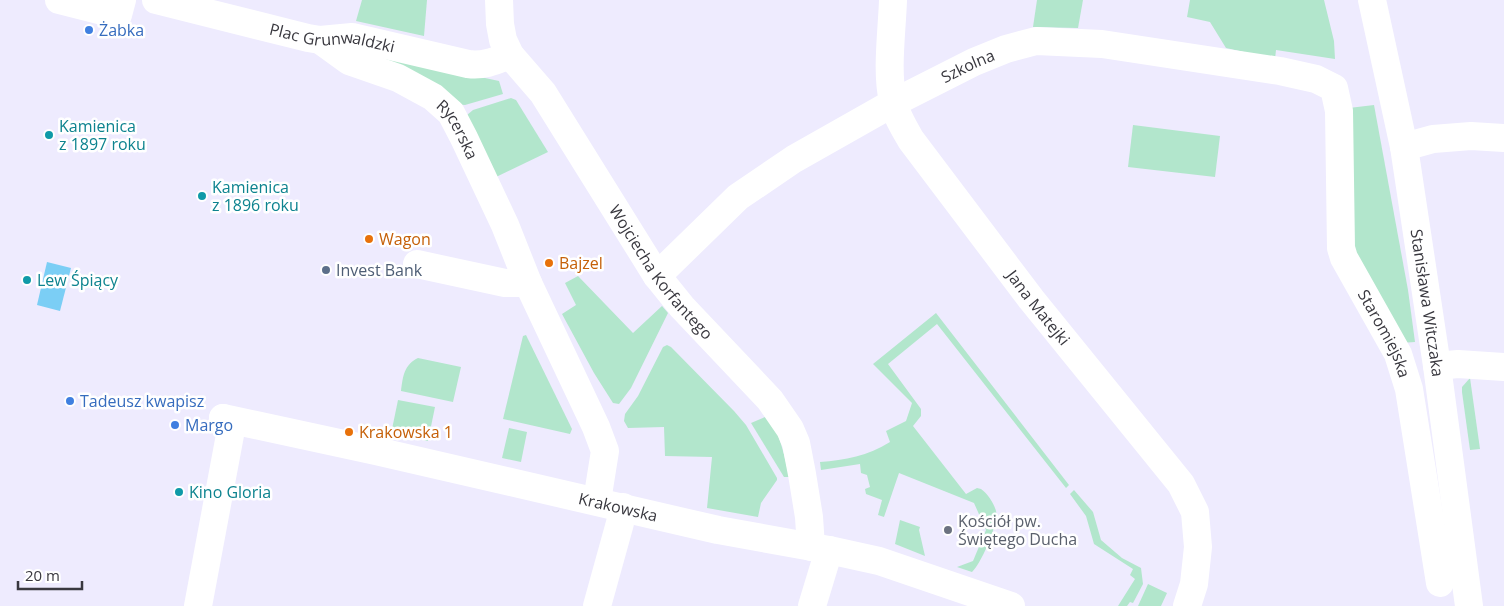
<svg xmlns="http://www.w3.org/2000/svg" width="1504" height="606" font-family="'Open Sans',sans-serif">
  <style>
    .green { fill: #b2e6cc }
    .water { fill: #7bcef5 }
    .lines { fill: none; stroke-linecap: round; stroke-linejoin: round }
    .minor { stroke: #fff; stroke-width: 28 }
    .major { stroke: #fff; stroke-width: 28 }
    .shop-dot { fill: #3f7fe0; stroke: #fff; stroke-width: 2 }
    .culture-dot { fill: #0f9aa8; stroke: #fff; stroke-width: 2 }
    .food-dot { fill: #e8710a; stroke: #fff; stroke-width: 2 }
    .service-dot { fill: #5c6f8a; stroke: #fff; stroke-width: 2 }
    .worship-dot { fill: #6b7280; stroke: #fff; stroke-width: 2 }
    .labels { text-anchor: middle; dominant-baseline: central; stroke-width: 5; stroke-linejoin: round; paint-order: stroke }
    .shop-label { font-size: 16px; fill: #366cbe; stroke: #fff; text-anchor: start }
    .street-label { font-size: 16px; fill: #39383f; stroke: #fff }
    .culture-label { font-size: 16px; fill: #0d838f; stroke: #fff; text-anchor: start }
    .food-label { font-size: 16px; fill: #c56008; stroke: #fff; text-anchor: start }
    .service-label { font-size: 16px; fill: #4e5e75; stroke: #fff; text-anchor: start }
    .worship-label { font-size: 16px; fill: #5b616d; stroke: #fff; text-anchor: start }
  </style>
  <rect width="100%" height="100%" fill="#eeebfe"/>
  <!-- green -->
  <g class="green">
    <polygon points="362,0 427,0 424,36 356,21"/>
    <polygon points="1037,0 1083,0 1078,28 1033,27"/>
    <polygon points="1190,0 1324,0 1334,41 1335,59 1276,50 1275,59 1226,48 1210,22 1187,17"/>
    <polygon points="364,52 499,81 503,94 465,105 453,104"/>
    <polygon points="511,98 516,100 548,152 494,178 467,115 473,110"/>
    <polygon points="1374,105 1408,290 1415,342 1400,343 1354,250 1349,108"/>
    <polygon points="1133,125 1220,136 1215,177 1128,167"/>
    <polygon points="578,276 633,333 662,306 668,313 631,388 619,404 613,403 594,373 562,314 576,305 565,283"/>
    <path d="M936 313 1069 485 1066 488 937 324 888 364 921 409V416L913 426 966 494 977 488 981 489C987 493 994 503 996 511 999 523 981 564 972 572L957 567 973 561 986 530 974 503 899 473 884 517 878 515 882 500 866 494 865 489 870 487 867 475 861 473 860 464 821 470 820 462C845 460 868 456 890 442L886 431 906 421 912 403 873 364Z"/>
    <polygon points="526,335 572,429 570,434 503,419 523,336"/>
    <polygon points="667,345 671,347 734,411 746,425 777,478 777,480 761,503 758,517 707,508 712,457 665,456 664,427 628,428 624,421 625,414 638,396 663,347"/>
    <path d="M418 358 461 367 453 402 401 391C403 376 404 365 418 358Z"/>
    <polygon points="1470,378 1480,449 1470,450 1462,392 1462,387"/>
    <polygon points="398,400 435,407 428,441 391,434"/>
    <path d="M770 415C779 435 785 455 789 477H784L751 423Z"/>
    <polygon points="509,428 527,432 521,462 502,458"/>
    <polygon points="1074,490 1093,512 1101,540 1122,558 1141,568 1143,584 1133,603 1130,602 1127,606 1118,606 1135,579 1130,575 1133,569 1094,544 1086,516 1070,494"/>
    <polygon points="900,520 920,527 919,530 925,556 895,544"/>
    <polygon points="1148,584 1167,593 1161,606 1138,606"/>
  </g>
  <!-- water -->
  <polygon class="water" points="47,262 71,268 60,311 37,305"/>
  <g class="lines">
    <!-- minor -->
    <g class="minor">
      <polyline points="59,0 118,15 122,0"/>
      <path id="s1" d="M156 0 308 38 320 40 352 37 468 64C484 66 495 61 510 55"/>
      <path id="s2" d="M499 0 500 24 503 40 510 55 543 93 657 276 682 307 770 400 790 429 796 443 802 474 809 517 811 547"/>
      <path id="s3" d="M893 0C892 31 886 72 893 101 896 115 904 128 911 140L1031 299 1181 484 1195 512 1198 547 1194 584 1187 606"/>
      <path id="s4" d="M320 40 349 61 398 78 433 97 451 113 464 138 505 225 528 283 596 427 605 451 597 501"/>
      <polyline points="1404,147 1433,139 1471,136 1504,138"/>
      <polyline points="417,264 505,283 528,283"/>
      <path id="s5" d="M657 276 738 197 794 159 893 103 974 62 1006 49 1036 41 1102 44 1280 71 1316 79 1334 88 1339 111 1341 248 1344 258 1398 354 1409 389 1440 583"/>
      <polyline points="1437,366 1458,364 1504,367"/>
      <path id="s6" d="M223 418 376 451 718 530 829 550 879 561 1011 606"/>
      <polyline points="198,606 230,435 223,418"/>
      <polyline points="597,606 620,523 623,507"/>
      <polyline points="812,606 829,550"/>
    </g>
    <!-- major -->
    <path class="major" id="s7" d="M1372 0 1404 147 1437 366 1469 606"/>
  </g>
  <!-- markers -->
  <g class="shop-dot">
    <circle cx="89" cy="30" r="5"/>
    <circle cx="70" cy="401" r="5"/>
    <circle cx="175" cy="425" r="5"/>
  </g>
  <g class="culture-dot">
    <circle cx="49" cy="135" r="5"/>
    <circle cx="202" cy="196" r="5"/>
    <circle cx="27" cy="280" r="5"/>
    <circle cx="179" cy="492" r="5"/>
  </g>
  <g class="food-dot">
    <circle cx="369" cy="239" r="5"/>
    <circle cx="549" cy="263" r="5"/>
    <circle cx="349" cy="432" r="5"/>
  </g>
  <circle class="service-dot" cx="326" cy="270" r="5"/>
  <circle class="worship-dot" cx="948" cy="530" r="5"/>
  <g class="labels">
    <!-- shop labels -->
    <g class="shop-label">
      <text x="99" y="30">Żabka</text>
      <text x="80" y="401">Tadeusz kwapisz</text>
      <text x="185" y="425">Margo</text>
    </g>
    <!-- street labels -->
    <g class="street-label">
      <text stroke="none"><textPath href="#s1" startOffset="181">Plac Grunwaldzki</textPath></text>
      <text stroke="none"><textPath href="#s5" startOffset="378">Szkolna</textPath></text>
      <text stroke="none"><textPath href="#s4" startOffset="169">Rycerska</textPath></text>
      <text stroke="none"><textPath href="#s2" startOffset="322">Wojciecha Korfantego</textPath></text>
      <text stroke="none"><textPath href="#s7" startOffset="308">Stanisława Witczaka</textPath></text>
      <text stroke="none"><textPath href="#s3" startOffset="355">Jana Matejki</textPath></text>
      <text stroke="none"><textPath href="#s5" startOffset="1011">Staromiejska</textPath></text>
      <text stroke="none"><textPath href="#s6" startOffset="405">Krakowska</textPath></text>
    </g>
    <!-- culture labels -->
    <g class="culture-label">
      <text x="59" y="126">Kamienica<tspan x="59" dy="18">z 1897 roku</tspan></text>
      <text x="212" y="187">Kamienica<tspan x="212" dy="18">z 1896 roku</tspan></text>
      <text x="37" y="280">Lew Śpiący</text>
      <text x="189" y="492">Kino Gloria</text>
    </g>
    <!-- food labels -->
    <g class="food-label">
      <text x="379" y="239">Wagon</text>
      <text x="559" y="263">Bajzel</text>
      <text x="359" y="432">Krakowska 1</text>
    </g>
    <!-- service labels -->
    <g class="service-label">
      <text x="336" y="270">Invest Bank</text>
    </g>
    <!-- worship labels -->
    <g class="worship-label">
      <text x="958" y="521">Kościół pw.<tspan x="958" dy="18">Świętego Ducha</tspan></text>
    </g>
  </g>
  <!-- scale -->
  <path d="M18 581v8h64v-8" fill="none" stroke="#39383f" stroke-width="2.5"/>
  <text x="25" y="581" font-size="15" fill="#39383f" stroke="#ffffff" stroke-width="4" paint-order="stroke">20 m</text>
</svg>
